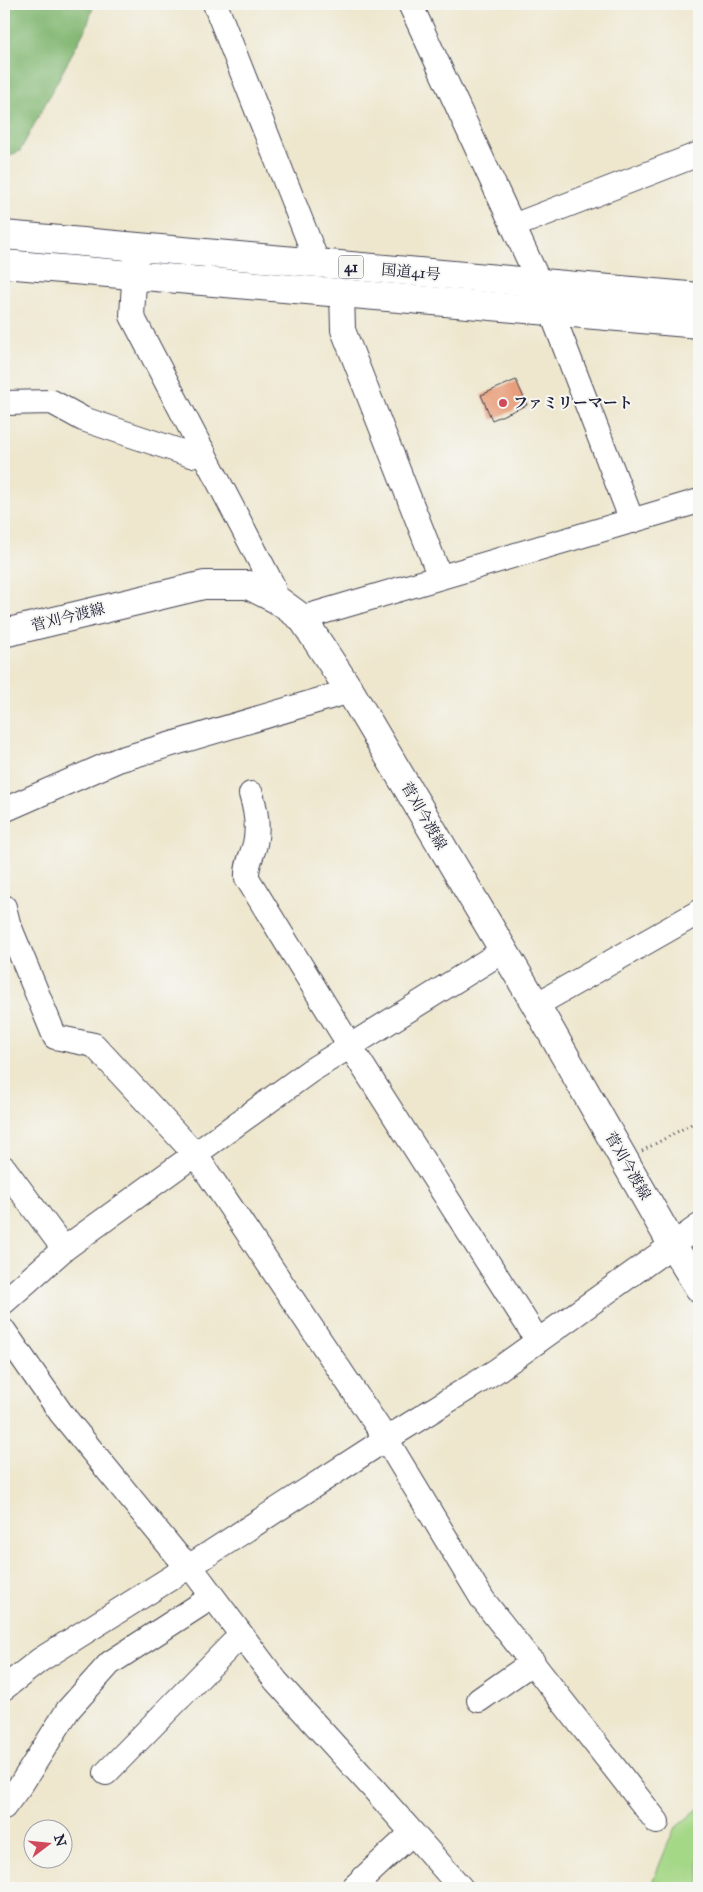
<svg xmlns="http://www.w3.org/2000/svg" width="703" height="1892" font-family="'IM FELL Great Primer','Noto Serif JP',serif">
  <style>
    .green { fill: #a4d786; stroke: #637c60 }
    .forest { fill: #83b873; stroke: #526d57 }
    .building { fill: #e89e7a }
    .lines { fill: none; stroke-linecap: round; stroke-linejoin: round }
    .minor-casing { stroke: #414051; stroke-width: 26 }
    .major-casing { stroke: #414051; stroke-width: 30 }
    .highway-casing { stroke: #414051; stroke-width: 30 }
    .path { stroke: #414051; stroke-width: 3; stroke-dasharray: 1 4; stroke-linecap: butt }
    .minor { stroke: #fff; stroke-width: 24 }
    .major { stroke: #fff; stroke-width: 28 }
    .highway { stroke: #fff; stroke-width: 28 }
    .poi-dot { fill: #d1495b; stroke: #f6f6f2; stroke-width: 2 }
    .labels { text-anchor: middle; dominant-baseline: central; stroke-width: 4; stroke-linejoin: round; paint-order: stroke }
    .shield { fill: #f6f6f2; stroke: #626272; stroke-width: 1 }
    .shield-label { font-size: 14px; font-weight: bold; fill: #22223b }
    .street-label { font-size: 15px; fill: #22223b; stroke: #f6f6f2 }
    .poi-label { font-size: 15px; font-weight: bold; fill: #22223b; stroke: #f6f6f2; text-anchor: start }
  </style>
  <rect width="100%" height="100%" fill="#f6f6f2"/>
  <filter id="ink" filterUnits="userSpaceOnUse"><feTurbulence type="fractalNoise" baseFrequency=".02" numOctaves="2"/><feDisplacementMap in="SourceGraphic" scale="10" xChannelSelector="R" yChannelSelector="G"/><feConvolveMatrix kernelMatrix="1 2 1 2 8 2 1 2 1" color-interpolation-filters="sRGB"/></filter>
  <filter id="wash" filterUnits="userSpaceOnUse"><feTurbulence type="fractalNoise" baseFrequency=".0096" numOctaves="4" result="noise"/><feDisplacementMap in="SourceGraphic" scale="20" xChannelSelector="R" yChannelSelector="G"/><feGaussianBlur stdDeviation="1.12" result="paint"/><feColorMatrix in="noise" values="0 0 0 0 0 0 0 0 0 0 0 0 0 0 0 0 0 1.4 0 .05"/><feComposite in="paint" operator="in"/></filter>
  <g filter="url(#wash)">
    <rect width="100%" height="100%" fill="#eee7ce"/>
    <!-- green -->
    <polygon class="green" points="699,1808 699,1888 650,1888 674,1829"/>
    <!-- forest -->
    <polygon class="forest" points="4,4 94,4 87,26 20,151 4,158"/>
    <g id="blocks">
      <!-- building -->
      <polygon class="building" points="516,380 527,405 492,420 481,395"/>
    </g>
  </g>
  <g filter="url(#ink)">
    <use href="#blocks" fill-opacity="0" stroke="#414051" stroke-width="1"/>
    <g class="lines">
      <defs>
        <g id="minor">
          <polyline points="215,4 318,264"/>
          <polyline points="410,4 540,284"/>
          <polyline points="513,226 699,154"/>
          <polyline points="136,248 132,316 272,584 276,599"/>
          <polyline points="342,292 343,330 440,577"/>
          <polyline points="551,311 632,521"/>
          <polyline points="4,403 52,402 83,419 191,455 203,451"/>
          <polyline points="302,618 699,501"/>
          <path d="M251 794C256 810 259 826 255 844 252 856 246 865 247 878L350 1046 538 1341"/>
          <polyline points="4,810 118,760 350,691"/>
          <polyline points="4,907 8,923 55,1037 94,1045 195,1154 386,1439 483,1600 657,1822"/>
          <polyline points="536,1005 699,912"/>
          <polyline points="4,1168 64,1249"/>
          <polyline points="4,1302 64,1249 310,1071 503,951"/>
          <polyline points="4,1331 61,1413 177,1555 190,1566 276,1681 373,1788 461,1888"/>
          <polyline points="4,1688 40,1660 190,1566 386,1439 496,1371 699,1226"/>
          <polyline points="479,1700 533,1662"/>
          <polyline points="106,1773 241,1635"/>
          <polyline points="4,1807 22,1783 68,1710 110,1663 212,1597"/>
          <polyline points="353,1888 412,1833"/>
        </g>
        <polyline id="major" points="4,633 204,585 248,585 276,599 302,618 350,691 536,1005 672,1244 699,1288"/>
        <g id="highway">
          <polyline points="4,235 699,297"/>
          <polyline points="4,264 699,324"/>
        </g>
      </defs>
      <!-- minor casing -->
      <use href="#minor" class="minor-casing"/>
      <!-- major casing -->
      <use href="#major" class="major-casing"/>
      <!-- highway casing -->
      <use href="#highway" class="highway-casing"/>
      <!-- path -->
      <polyline class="path" points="642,1151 699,1120"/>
      <!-- minor -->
      <use href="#minor" class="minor"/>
      <!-- major -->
      <use href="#major" class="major"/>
      <!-- highway -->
      <use href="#highway" class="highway"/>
    </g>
  </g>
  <!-- markers -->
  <circle class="poi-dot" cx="503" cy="403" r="5"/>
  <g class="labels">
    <!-- shield labels -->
    <rect class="shield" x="338.5" y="255.5" width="25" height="23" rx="4"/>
    <g class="shield-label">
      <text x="351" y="267">41</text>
    </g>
    <!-- street labels -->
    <g class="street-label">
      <text transform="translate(411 272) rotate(5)">国道41号</text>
      <text transform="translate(68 617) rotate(-14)">菅刈今渡線</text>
      <text transform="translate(424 816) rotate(60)">菅刈今渡線</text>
      <text transform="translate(628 1166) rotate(60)">菅刈今渡線</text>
    </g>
    <!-- poi labels -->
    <g class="poi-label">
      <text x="513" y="403">ファミリーマート</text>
    </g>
  </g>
  <!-- margin -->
  <rect width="703" height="1892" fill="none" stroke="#f6f6f2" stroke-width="20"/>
  <!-- north arrow -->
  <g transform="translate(48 1844) rotate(74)"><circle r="24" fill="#f6f6f2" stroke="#a1a1a9"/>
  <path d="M0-4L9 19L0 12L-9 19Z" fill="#d1495b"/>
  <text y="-8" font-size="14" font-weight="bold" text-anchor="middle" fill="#22223b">N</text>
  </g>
</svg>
